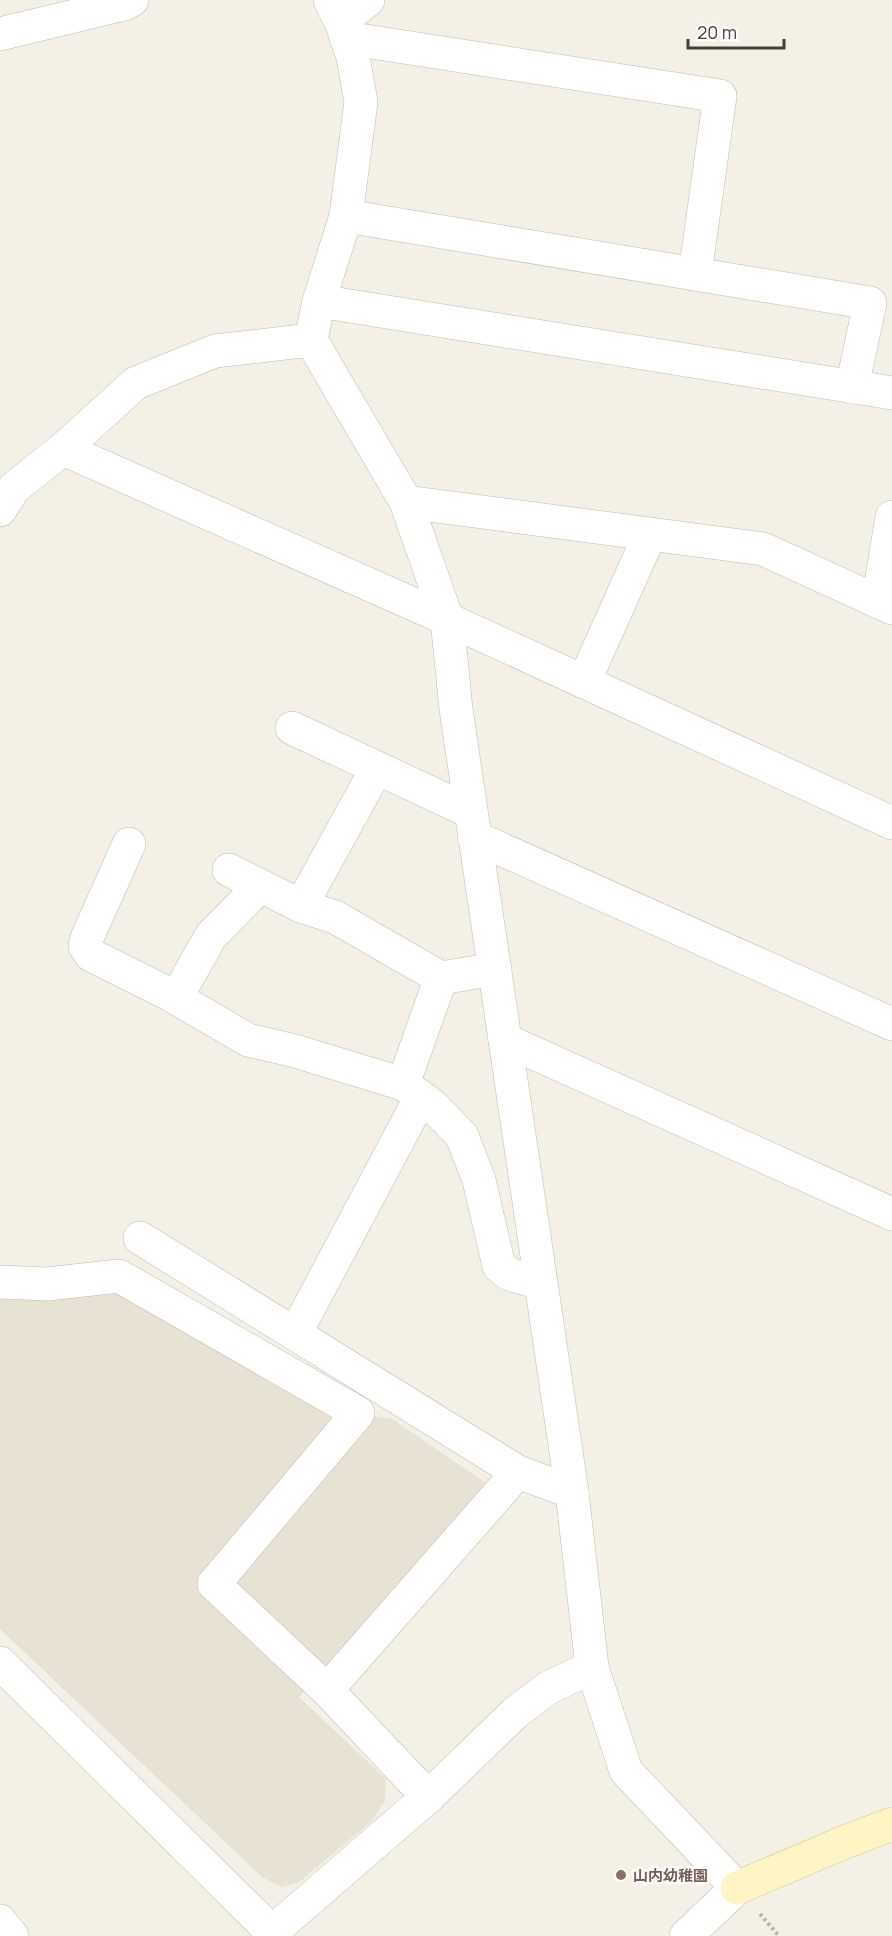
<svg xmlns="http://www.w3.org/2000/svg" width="892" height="1936" font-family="Manrope,'Noto Sans JP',sans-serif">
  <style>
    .residential { fill: #e7e2d4 }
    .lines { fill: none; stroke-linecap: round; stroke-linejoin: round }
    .street-casing { stroke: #c1bbab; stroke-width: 34 }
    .secondary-casing { stroke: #d3c795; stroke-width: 34 }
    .path { stroke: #c0b599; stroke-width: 4; stroke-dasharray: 3 3; stroke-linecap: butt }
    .street { stroke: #fff; stroke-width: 33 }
    .secondary { stroke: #fef4c4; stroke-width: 33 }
    .education-dot { fill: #8d6e63; stroke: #fff; stroke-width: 2 }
    .labels { text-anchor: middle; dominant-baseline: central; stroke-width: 5; stroke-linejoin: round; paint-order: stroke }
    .education-label { font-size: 15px; font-weight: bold; fill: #785e54; stroke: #fff; text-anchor: start }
  </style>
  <rect width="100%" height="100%" fill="#f3f0e6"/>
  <!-- residential -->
  <polygon class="residential" points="113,1290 332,1410 392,1419 486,1483 299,1697 386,1779 385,1800 372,1821 298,1883 281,1887 262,1877 0,1629 0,1297"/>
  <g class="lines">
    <defs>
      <g id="street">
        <polyline points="330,0 341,22 353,57 361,102 346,216 319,301 311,340 406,502 447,619 456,709 572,1492 592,1667 626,1771 737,1888 686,1936"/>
        <polyline points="341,22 368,0"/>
        <polyline points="0,34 124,4 132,0"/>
        <polyline points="346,38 720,96 695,274"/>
        <polyline points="346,216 870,303 852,387"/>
        <polyline points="319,301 892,393"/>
        <polyline points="63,449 447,619 892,823"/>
        <polyline points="406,502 763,549 892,608"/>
        <polyline points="0,510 14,488 63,449 136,383 215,351 311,340"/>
        <polyline points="878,602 892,517"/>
        <polyline points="584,682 650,534"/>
        <polyline points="292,728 471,812"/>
        <polyline points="474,837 892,1024"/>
        <polyline points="129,844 87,938 85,946 91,955 171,995 248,1040 295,1051 403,1084 432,1105 462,1136 479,1180 499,1266 509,1274 540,1283"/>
        <polyline points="229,870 301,906 335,917 441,978 495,969"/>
        <polyline points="301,906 377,768"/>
        <polyline points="176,998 211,936 260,886"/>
        <polyline points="505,1040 892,1214"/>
        <polyline points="403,1084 441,978"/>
        <polyline points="140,1238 518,1472"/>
        <polyline points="0,1282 47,1284 119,1276 358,1413 214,1584 327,1690 518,1472 572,1492"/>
        <polyline points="295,1334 421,1097"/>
        <polyline points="0,1663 272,1932"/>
        <polyline points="327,1690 428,1797"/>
        <polyline points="0,1921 12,1936"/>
        <polyline points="270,1936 272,1932 428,1797 515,1713 548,1688 592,1667"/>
      </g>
      <polyline id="secondary" points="737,1888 845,1842 892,1824"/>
    </defs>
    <!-- street casing -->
    <use href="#street" class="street-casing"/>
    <!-- secondary casing -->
    <use href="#secondary" class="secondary-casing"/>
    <!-- path -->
    <polyline class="path" points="760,1914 779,1936"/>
    <!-- street -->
    <use href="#street" class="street"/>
    <!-- secondary -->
    <use href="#secondary" class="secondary"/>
  </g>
  <!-- markers -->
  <circle class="education-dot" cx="621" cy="1875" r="6"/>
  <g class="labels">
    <!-- education labels -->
    <g class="education-label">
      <text x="633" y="1875">山内幼稚園</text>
    </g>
  </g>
  <!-- scale -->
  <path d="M688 39v9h96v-9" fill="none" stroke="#454035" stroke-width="3"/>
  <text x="697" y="39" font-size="18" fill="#454035" stroke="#ffffff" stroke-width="4.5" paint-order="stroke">20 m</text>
</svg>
